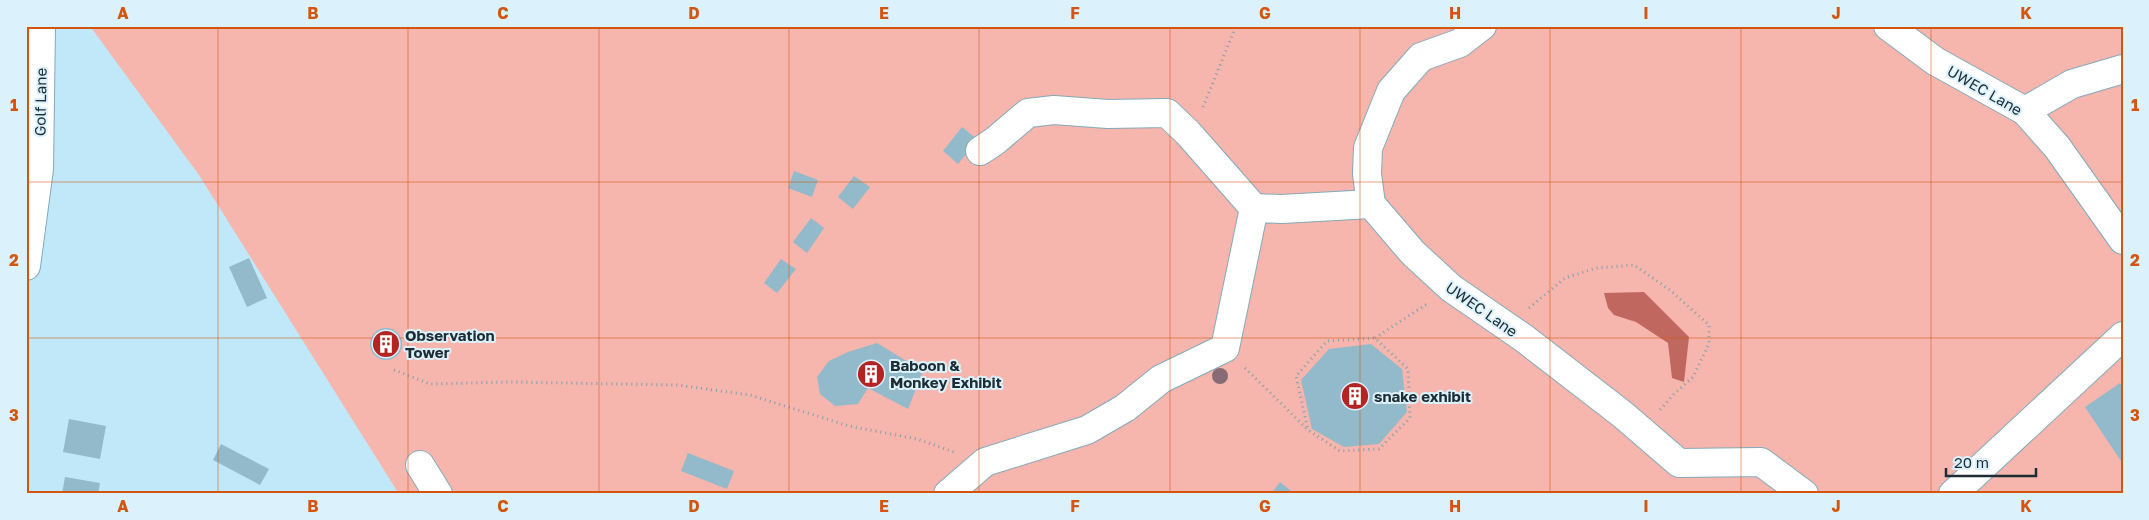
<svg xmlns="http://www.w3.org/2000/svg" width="2149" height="520" font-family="'Golos Text',sans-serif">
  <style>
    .green { fill: #f6b5ad }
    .water { fill: #c0685f }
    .building { fill: #93baca }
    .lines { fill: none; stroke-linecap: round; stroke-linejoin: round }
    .minor-casing { stroke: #84aaba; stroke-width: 30 }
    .path { stroke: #82a1ad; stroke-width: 3; stroke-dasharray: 1 4; stroke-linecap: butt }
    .minor { stroke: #fff; stroke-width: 28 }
    .tree { fill: #886b74 }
    .grid { fill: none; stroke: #d45510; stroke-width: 1; stroke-opacity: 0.55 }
    .labels { text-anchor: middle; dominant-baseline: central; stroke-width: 4; stroke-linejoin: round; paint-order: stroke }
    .street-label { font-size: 15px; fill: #1d2d33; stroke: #dbf2fd }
    .poi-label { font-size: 15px; font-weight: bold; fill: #1d2d33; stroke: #dbf2fd; text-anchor: start }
    .neatline { fill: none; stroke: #d45510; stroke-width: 2 }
    .grid-label { font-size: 16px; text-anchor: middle; font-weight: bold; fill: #d45510 }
  </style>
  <rect width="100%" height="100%" fill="#c0e8f9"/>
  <!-- green -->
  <polygon class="green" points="90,26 2123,26 2123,494 399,494 199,175"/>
  <!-- water -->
  <polygon class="water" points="1644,292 1689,337 1684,382 1672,378 1668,343 1636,322 1614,315 1608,308 1604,293"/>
  <!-- building -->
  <g class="building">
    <polygon points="962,127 978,140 958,164 943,151"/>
    <polygon points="794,171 818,180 812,197 788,188"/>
    <polygon points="854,176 870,187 853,209 838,197"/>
    <polygon points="811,218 824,228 807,253 793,242"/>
    <polygon points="249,258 267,298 247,307 229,267"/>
    <polygon points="781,259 796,269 777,293 764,283"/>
    <circle cx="386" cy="344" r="16"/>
    <polygon points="877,343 923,371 908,409 868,388 858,404 835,406 820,394 817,377 829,361 848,352"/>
    <polygon points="1371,344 1402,369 1407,412 1379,444 1344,447 1312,429 1301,380 1329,349"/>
    <polygon points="2120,383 2123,387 2123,464 2085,407"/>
    <polygon points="69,419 106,426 100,459 63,452"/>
    <polygon points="221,444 269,469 260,485 213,460"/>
    <polygon points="688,453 734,471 727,489 681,471"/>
    <polygon points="65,477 100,483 98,494 62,494"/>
    <polygon points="1280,482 1295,494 1271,494"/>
  </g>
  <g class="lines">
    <defs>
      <g id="minor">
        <polyline points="1482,26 1460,43 1421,57 1391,91 1368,148 1367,174 1371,204 1413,253 1451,288 1525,339 1622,414 1679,463 1761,462 1804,494"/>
        <polyline points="1888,26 1935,61 2025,111 2057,147 2123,240"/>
        <polyline points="2025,111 2072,84 2123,69"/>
        <polyline points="980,151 995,141 1028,113 1054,110 1108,114 1167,113 1188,133 1254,208"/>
        <polyline points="26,266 39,169 41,26"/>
        <polyline points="420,465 438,494"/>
        <polyline points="948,494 985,462 1087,430 1125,408 1161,379 1225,348 1254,208 1282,209 1371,204"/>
        <polyline points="1953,494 2123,336"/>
      </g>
    </defs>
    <!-- minor casing -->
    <use href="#minor" class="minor-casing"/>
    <!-- path -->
    <g class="path">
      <polyline points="1203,107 1236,26"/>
      <polyline points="1529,308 1565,278 1596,268 1634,265 1670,290 1709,325 1709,344 1693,377 1673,395 1660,410"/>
      <polyline points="1375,338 1427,304"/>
      <polyline points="1245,368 1308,430 1340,451 1379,449 1410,418 1408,369 1375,338 1327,341 1296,376 1308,430"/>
      <polyline points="394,370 430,384 510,382 677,385 750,395 849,426 917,439 954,452"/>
    </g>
    <!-- minor -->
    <use href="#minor" class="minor"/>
  </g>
  <!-- trees -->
  <circle class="tree" cx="1220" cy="376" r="8"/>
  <!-- grid -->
  <path class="grid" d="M218 26V494M408 26V494M599 26V494M789 26V494M979 26V494M1170 26V494M1360 26V494M1550 26V494M1741 26V494M1931 26V494M26 182H2123M26 338H2123"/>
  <!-- icons -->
  <defs>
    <symbol id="building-disc" viewBox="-11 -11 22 22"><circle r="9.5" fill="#b42423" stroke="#dbf2fd"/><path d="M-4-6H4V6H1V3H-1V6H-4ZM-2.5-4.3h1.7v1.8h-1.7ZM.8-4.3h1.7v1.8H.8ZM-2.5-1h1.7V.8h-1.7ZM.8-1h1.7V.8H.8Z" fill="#fff"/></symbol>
  </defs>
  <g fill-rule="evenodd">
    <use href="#building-disc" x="370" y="328" width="32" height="32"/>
    <use href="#building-disc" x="855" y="358" width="32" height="32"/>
    <use href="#building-disc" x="1339" y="380" width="32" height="32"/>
  </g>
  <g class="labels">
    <!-- street labels -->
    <g class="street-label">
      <text transform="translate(1985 90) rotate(30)">UWEC Lane</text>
      <text transform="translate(40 102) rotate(-89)">Golf Lane</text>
      <text transform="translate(1482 309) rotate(35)">UWEC Lane</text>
    </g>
    <!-- poi labels -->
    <g class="poi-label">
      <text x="405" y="335">Observation<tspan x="405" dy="17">Tower</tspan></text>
      <text x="890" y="365">Baboon &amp;<tspan x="890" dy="17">Monkey Exhibit</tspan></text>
      <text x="1374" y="396">snake exhibit</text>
    </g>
  </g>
  <!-- border -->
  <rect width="2149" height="520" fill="none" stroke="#dbf2fd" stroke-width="55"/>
  <!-- scale -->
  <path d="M1946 468v8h90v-8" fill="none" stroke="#1d2d33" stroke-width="2.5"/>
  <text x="1954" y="468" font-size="15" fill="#1d2d33" stroke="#dbf2fd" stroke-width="4" paint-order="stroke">20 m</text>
  <rect x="28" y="28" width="2094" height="464" class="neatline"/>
  <g class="grid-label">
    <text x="123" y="19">A</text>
    <text x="313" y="19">B</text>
    <text x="503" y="19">C</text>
    <text x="694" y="19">D</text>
    <text x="884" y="19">E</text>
    <text x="1075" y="19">F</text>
    <text x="1265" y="19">G</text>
    <text x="1455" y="19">H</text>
    <text x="1646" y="19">I</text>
    <text x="1836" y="19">J</text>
    <text x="2026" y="19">K</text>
    <text x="14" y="111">1</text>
    <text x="2135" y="111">1</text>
    <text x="14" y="266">2</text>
    <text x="2135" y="266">2</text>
    <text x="14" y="421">3</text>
    <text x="2135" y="421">3</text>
    <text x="123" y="512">A</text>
    <text x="313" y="512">B</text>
    <text x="503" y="512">C</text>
    <text x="694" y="512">D</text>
    <text x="884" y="512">E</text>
    <text x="1075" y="512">F</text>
    <text x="1265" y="512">G</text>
    <text x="1455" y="512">H</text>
    <text x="1646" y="512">I</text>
    <text x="1836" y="512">J</text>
    <text x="2026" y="512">K</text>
  </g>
</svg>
